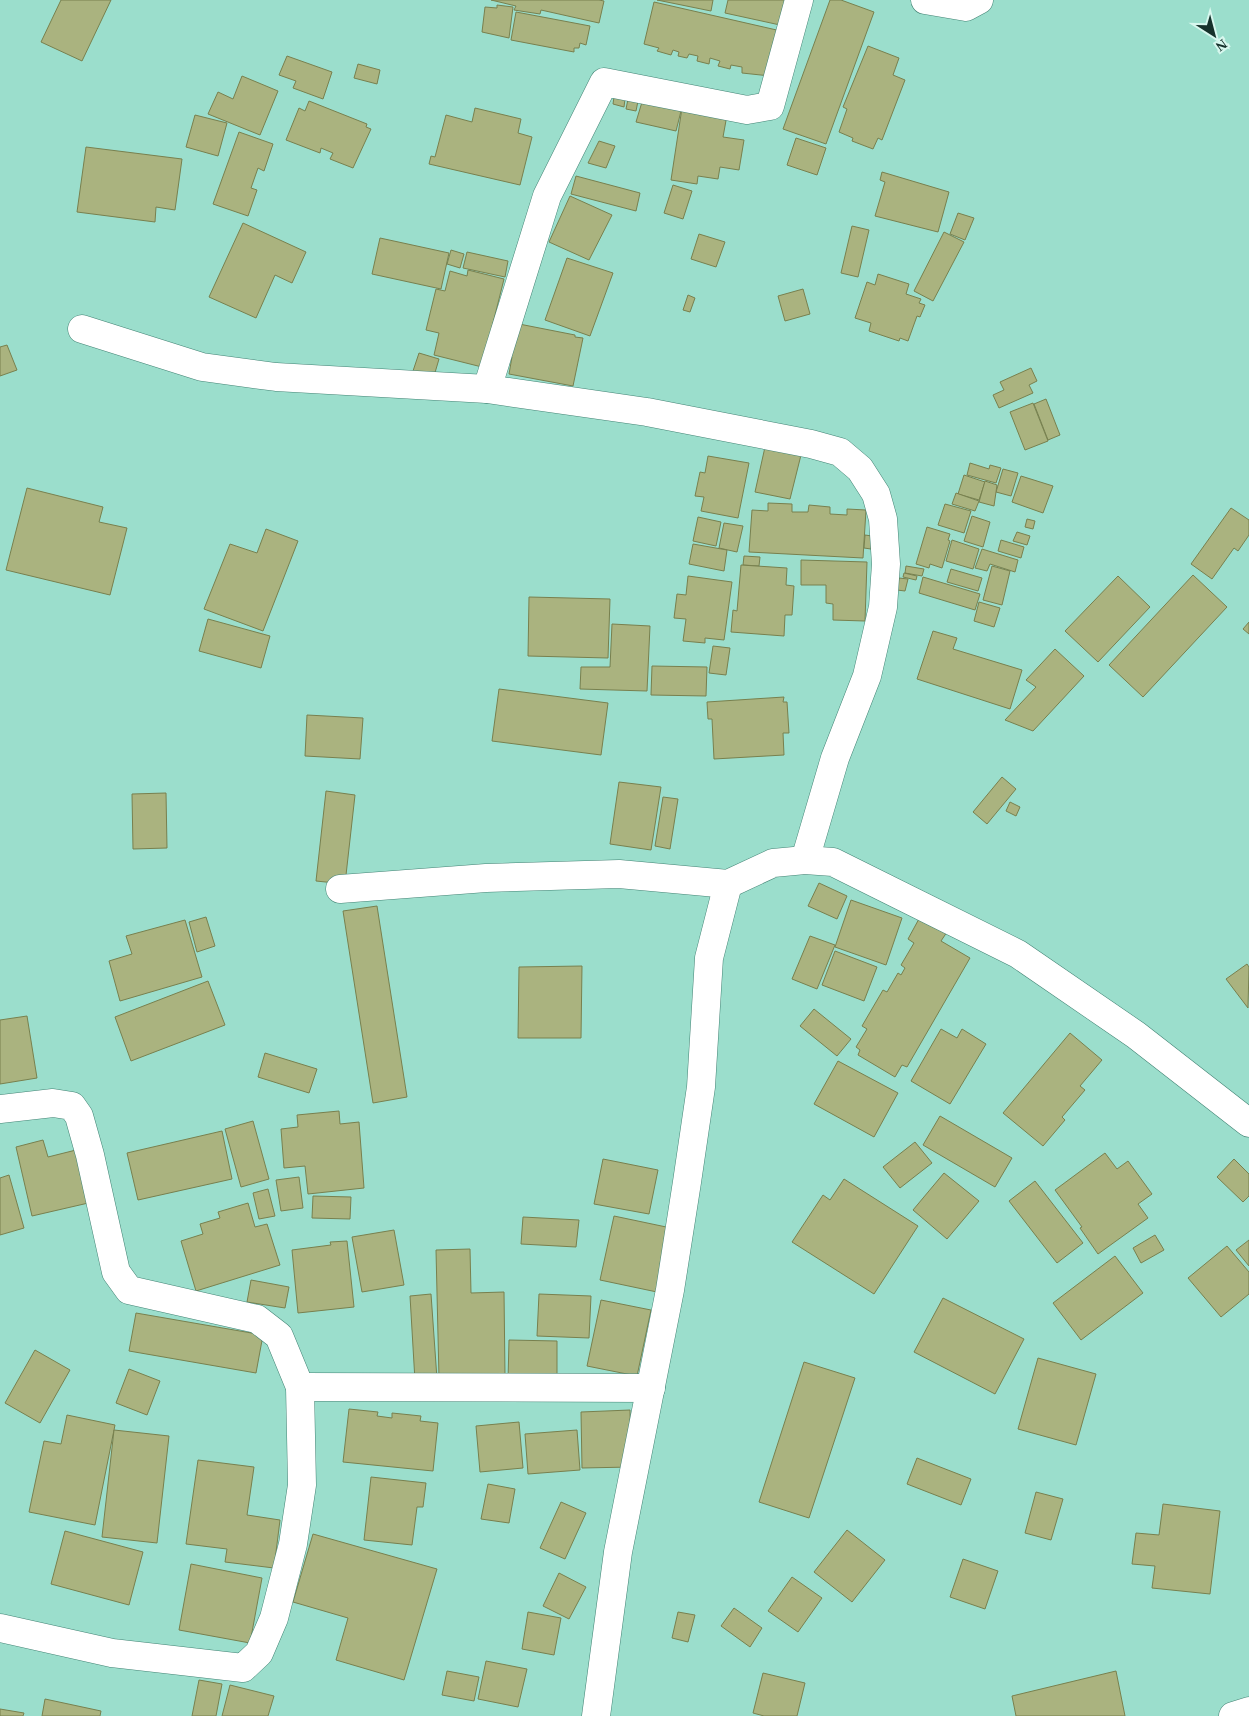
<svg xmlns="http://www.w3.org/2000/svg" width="1249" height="1716" font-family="Georgia,serif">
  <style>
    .building { fill: #aab37f; stroke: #78804e }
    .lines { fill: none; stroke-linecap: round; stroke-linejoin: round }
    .minor-casing { stroke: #438475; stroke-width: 29 }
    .minor { stroke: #fff; stroke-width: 28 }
  </style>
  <rect width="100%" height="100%" fill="#9bdecc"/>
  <!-- building -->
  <g class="building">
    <polygon points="61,0 111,0 82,61 41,42"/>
    <polygon points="491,0 599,0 604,1 599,23 541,10 540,14 514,10 516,6"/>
    <polygon points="657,0 713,0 711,11"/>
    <polygon points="728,0 786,0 780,25 725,13"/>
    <polygon points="830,0 841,0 874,12 826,144 783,129"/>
    <polygon points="654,2 781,31 770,76 742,73 742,67 731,65 730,69 718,66 720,61 710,58 709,64 697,61 698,56 689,54 687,58 678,56 679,52 673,50 671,55 657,51 659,48 644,44"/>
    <polygon points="497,5 513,7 509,38 482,32 485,7 497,8"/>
    <polygon points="516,12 590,26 586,45 580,43 579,48 574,48 574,52 511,40"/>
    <polygon points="868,46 899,58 893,75 905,80 882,140 878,138 873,149 852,141 853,138 839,132 847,109 843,107"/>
    <polygon points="287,56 332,72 323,99 293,88 296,81 279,75"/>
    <polygon points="358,64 380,70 377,84 354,78"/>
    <polygon points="242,76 278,91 260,135 208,114 218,92 233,99"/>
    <polygon points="614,97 625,99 624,107 613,104"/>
    <polygon points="628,99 638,101 636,111 626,109"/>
    <polygon points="309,101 367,124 366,127 371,129 353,168 330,159 333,153 321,148 320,153 286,140 299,108 305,111"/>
    <polygon points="642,102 681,111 676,131 636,122"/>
    <polygon points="475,108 521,119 518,133 532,137 520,185 429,164 431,156 435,157 446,115 472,122"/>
    <polygon points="682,108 727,115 723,137 744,140 739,170 720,167 718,179 698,176 697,184 671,180"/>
    <polygon points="195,115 227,123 218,156 186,147"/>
    <polygon points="239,132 273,144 264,171 258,168 251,188 257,190 248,216 213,204"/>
    <polygon points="796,138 826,148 817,175 787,165"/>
    <polygon points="599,141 615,146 606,168 588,163"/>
    <polygon points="86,147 182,159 175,210 156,207 155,222 77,212"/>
    <polygon points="882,172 949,192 938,232 875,216 885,182 880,180"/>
    <polygon points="576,176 640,193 636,211 571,194"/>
    <polygon points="673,185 692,191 683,219 664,213"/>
    <polygon points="570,196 612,215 589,260 549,242"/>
    <polygon points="958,213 974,218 965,240 950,234"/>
    <polygon points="243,223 306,252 292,283 275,275 256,318 209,297"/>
    <polygon points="852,226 869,230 858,277 841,273"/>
    <polygon points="944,232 964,242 933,301 914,291"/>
    <polygon points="699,234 725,242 716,267 691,259"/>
    <polygon points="380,238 449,253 441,289 372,274"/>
    <polygon points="451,250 464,254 460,268 447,264"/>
    <polygon points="467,252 508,261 505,277 463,268"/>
    <polygon points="567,258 613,273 590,336 545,320"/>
    <polygon points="468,270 504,279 482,367 434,355 439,333 426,330 436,289 445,291 450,271 467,276"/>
    <polygon points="878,274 909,284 906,294 921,299 919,303 925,305 920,317 917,316 908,341 900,338 899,341 869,331 871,323 855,318 867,282 875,285"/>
    <polygon points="803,289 810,314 785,321 778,296"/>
    <polygon points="688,295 695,298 690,312 683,310"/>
    <polygon points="514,323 575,335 575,337 583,338 573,386 509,374 512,357 507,356"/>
    <polygon points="7,345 17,370 0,376 0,347"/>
    <polygon points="419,353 439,359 434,376 413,371"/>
    <polygon points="1031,368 1037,381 1029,385 1033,393 999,408 993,395 1004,390 1000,382"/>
    <polygon points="1046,399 1060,435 1048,440 1034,404"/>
    <polygon points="1033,403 1048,441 1025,450 1010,412"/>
    <polygon points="765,447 801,455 790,499 755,492"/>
    <polygon points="708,456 749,463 738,518 701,511 704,497 695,496 700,472 705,473"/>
    <polygon points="970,463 989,469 990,465 1001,468 996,483 967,475"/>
    <polygon points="1003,469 1018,473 1011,496 996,492"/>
    <polygon points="964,475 985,482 979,500 958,494"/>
    <polygon points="1021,476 1053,486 1043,513 1012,502"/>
    <polygon points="985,481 997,485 994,506 979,502"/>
    <polygon points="27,488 103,507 99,522 127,528 110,595 6,570"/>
    <polygon points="956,493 979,501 975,511 952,504"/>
    <polygon points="768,503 792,504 792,512 808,512 809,505 830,507 830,514 847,515 847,509 866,510 863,558 749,552 752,510 768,511"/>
    <polygon points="945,504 971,511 964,533 938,525"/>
    <polygon points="1231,508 1249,520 1249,535 1238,551 1234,548 1212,579 1191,564"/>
    <polygon points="972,516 990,522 983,547 964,541"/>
    <polygon points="698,517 721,522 716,546 693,541"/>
    <polygon points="1027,519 1035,521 1033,529 1025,527"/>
    <polygon points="724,523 743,526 737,552 719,548"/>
    <polygon points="927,527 950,534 948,540 950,541 942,568 930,564 929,568 916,564"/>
    <polygon points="266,529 298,541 263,631 204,609 230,544 257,553"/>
    <polygon points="1017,532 1030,536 1027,545 1013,541"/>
    <polygon points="865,535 872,536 871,549 864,548"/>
    <polygon points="952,540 979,549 973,569 946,561"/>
    <polygon points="1001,540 1024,547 1021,558 998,551"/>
    <polygon points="693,544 727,550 724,571 689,564"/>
    <polygon points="982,549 1018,560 1015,572 990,564 987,571 975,568"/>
    <polygon points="744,556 760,557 759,566 743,565"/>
    <polygon points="801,560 867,562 865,621 833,620 833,604 826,603 826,585 801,585"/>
    <polygon points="741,565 787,568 786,585 794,586 792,615 785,615 784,636 731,632 733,610 737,611"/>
    <polygon points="906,566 924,569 922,576 905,573"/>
    <polygon points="992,566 1010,571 1002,605 983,600"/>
    <polygon points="951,569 982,578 978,591 947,582"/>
    <polygon points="904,573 917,576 916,580 903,577"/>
    <polygon points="1193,575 1227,607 1143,697 1109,665"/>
    <polygon points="688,576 732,582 724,640 705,638 705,643 683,641 686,619 674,618 677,594 686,595"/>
    <polygon points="1118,576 1150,607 1098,662 1065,631"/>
    <polygon points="923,577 980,594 975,610 919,593"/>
    <polygon points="899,578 908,579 905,591 897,590"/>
    <polygon points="529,597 610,599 608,658 528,656"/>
    <polygon points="979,602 1000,608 994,627 974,621"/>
    <polygon points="208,619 270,636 261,668 199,651"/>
    <polygon points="1249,622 1249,634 1243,629"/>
    <polygon points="612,624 650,626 647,691 580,689 581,667 610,667"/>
    <polygon points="933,631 957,638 953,649 1022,670 1010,709 917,679"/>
    <polygon points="713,646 730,648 726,675 709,673"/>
    <polygon points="1055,649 1084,676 1033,731 1005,720 1036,687 1026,680"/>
    <polygon points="652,666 707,667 706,696 651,695"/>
    <polygon points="499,689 608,703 601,755 492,741"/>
    <polygon points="784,697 783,702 787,702 789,733 783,733 784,755 714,759 712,719 708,719 707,702"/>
    <polygon points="307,715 363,718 360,759 305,756"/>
    <polygon points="1002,777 1016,789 987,824 973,812"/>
    <polygon points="619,782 661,787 651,850 610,844"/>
    <polygon points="326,791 355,795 345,884 316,881"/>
    <polygon points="166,793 167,848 133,849 132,794"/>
    <polygon points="663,797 678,799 670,849 655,846"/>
    <polygon points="1010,802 1020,807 1016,816 1006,811"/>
    <polygon points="819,883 847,896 837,919 808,906"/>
    <polygon points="851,900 902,918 886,965 835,947"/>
    <polygon points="377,906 407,1097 373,1103 343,911"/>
    <polygon points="206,917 215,946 197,952 189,922"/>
    <polygon points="920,917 947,932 941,941 970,958 907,1067 902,1065 895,1077 858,1055 860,1050 856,1047 867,1029 862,1026 883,990 887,992 898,973 901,975 905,968 901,965 914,943 908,939"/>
    <polygon points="185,920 202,977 120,1001 109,961 132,954 126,936"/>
    <polygon points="810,936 835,945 817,989 792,979"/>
    <polygon points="835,951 877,967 864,1001 822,985"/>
    <polygon points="1247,964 1249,967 1248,1008 1226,979"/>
    <polygon points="582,966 581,1038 518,1038 519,967"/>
    <polygon points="208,981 225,1025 131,1061 115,1017"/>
    <polygon points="814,1009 851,1039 837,1056 800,1026"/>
    <polygon points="27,1016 37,1078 0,1084 0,1020"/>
    <polygon points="941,1029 957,1038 962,1029 986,1044 950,1104 911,1081"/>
    <polygon points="1070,1033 1102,1060 1080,1086 1085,1090 1062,1117 1065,1120 1043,1146 1003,1113"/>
    <polygon points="265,1053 317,1069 309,1093 258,1077"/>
    <polygon points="838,1061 898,1093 874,1137 814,1104"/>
    <polygon points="339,1111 340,1124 359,1122 364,1188 308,1194 305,1166 284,1168 281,1129 298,1127 297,1115"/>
    <polygon points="940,1116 1012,1158 995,1187 923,1145"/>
    <polygon points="253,1121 269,1179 241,1187 225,1129"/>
    <polygon points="222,1131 232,1179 138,1200 127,1153"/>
    <polygon points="43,1140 48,1157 84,1148 97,1201 32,1216 16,1147"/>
    <polygon points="915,1142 932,1163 900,1188 883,1167"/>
    <polygon points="1105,1153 1117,1169 1128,1161 1152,1194 1138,1204 1148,1218 1098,1254 1080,1228 1082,1227 1055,1190"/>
    <polygon points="603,1159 658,1170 649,1214 594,1204"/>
    <polygon points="1234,1159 1249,1174 1249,1196 1243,1202 1217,1177"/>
    <polygon points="944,1173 979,1201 947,1239 913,1210"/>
    <polygon points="9,1175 24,1228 0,1235 0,1178"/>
    <polygon points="299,1177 303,1208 281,1211 276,1180"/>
    <polygon points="844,1179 918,1226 874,1294 792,1242 823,1195 830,1200"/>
    <polygon points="1035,1181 1083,1243 1057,1263 1009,1201"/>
    <polygon points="268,1189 275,1216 259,1219 253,1193"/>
    <polygon points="313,1196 351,1197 350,1219 312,1218"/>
    <polygon points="248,1203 255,1227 267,1224 280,1265 196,1291 181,1241 203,1234 200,1224 220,1218 218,1212"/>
    <polygon points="614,1216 671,1228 657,1292 600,1280"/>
    <polygon points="523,1217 579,1220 576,1247 521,1244"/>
    <polygon points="394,1230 404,1285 362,1292 352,1237"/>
    <polygon points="1155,1235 1164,1250 1141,1263 1133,1248"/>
    <polygon points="1249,1240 1249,1266 1236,1250"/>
    <polygon points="347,1241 354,1307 298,1313 292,1250 331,1245 330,1242"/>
    <polygon points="1227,1246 1249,1272 1249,1294 1221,1317 1188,1278"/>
    <polygon points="470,1249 471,1293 504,1292 505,1376 439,1378 436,1250"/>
    <polygon points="1115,1256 1143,1293 1081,1340 1053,1303"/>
    <polygon points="251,1280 289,1287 285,1308 247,1302"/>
    <polygon points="431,1294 437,1379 415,1381 410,1296"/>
    <polygon points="539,1294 591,1296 589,1338 537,1336"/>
    <polygon points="943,1298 1024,1339 995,1394 914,1352"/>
    <polygon points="601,1300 651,1310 637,1376 587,1366"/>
    <polygon points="136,1313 263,1335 256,1373 129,1351"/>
    <polygon points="509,1340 557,1341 557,1381 508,1381"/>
    <polygon points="35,1350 70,1370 40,1423 5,1403"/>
    <polygon points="1038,1358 1096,1374 1076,1445 1018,1429"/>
    <polygon points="804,1362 855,1378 809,1518 759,1502"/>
    <polygon points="129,1369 160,1381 147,1415 116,1403"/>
    <polygon points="349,1409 378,1412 377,1416 392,1418 392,1413 421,1416 420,1421 438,1423 433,1471 343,1462"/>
    <polygon points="630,1410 631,1467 582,1468 581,1412"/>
    <polygon points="67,1415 115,1425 95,1525 29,1512 44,1441 61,1444"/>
    <polygon points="519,1422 523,1468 480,1472 476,1426"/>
    <polygon points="114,1430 169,1436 157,1543 102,1537"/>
    <polygon points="577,1430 580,1470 528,1474 525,1434"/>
    <polygon points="917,1458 971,1479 961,1505 907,1484"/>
    <polygon points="198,1460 254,1467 247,1515 280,1520 274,1568 225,1562 227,1549 186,1544"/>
    <polygon points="371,1477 426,1483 423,1507 417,1507 412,1545 364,1540"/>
    <polygon points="488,1484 515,1489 509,1523 481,1519"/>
    <polygon points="1036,1492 1063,1499 1051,1540 1025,1533"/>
    <polygon points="561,1502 586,1513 565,1559 540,1548"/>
    <polygon points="1163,1504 1220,1511 1210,1594 1152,1588 1155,1566 1132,1564 1136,1533 1159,1535"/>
    <polygon points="847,1530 885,1560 852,1602 814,1572"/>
    <polygon points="65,1531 143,1552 129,1605 51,1584"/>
    <polygon points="313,1534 437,1569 404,1680 336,1660 348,1618 293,1602"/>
    <polygon points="963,1559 998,1571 985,1609 950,1597"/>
    <polygon points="191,1564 262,1578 250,1643 179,1630"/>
    <polygon points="559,1573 586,1587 569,1619 543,1606"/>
    <polygon points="792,1577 822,1598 798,1632 768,1611"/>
    <polygon points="734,1608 762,1628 750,1647 721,1626"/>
    <polygon points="528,1612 561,1618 554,1655 522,1649"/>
    <polygon points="678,1612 695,1615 688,1642 672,1638"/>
    <polygon points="486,1661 527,1669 518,1707 478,1699"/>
    <polygon points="447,1671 479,1677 474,1701 442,1695"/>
    <polygon points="1116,1671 1125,1716 1016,1716 1012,1696"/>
    <polygon points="763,1673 805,1683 797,1716 764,1716 753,1713"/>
    <polygon points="199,1680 222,1684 216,1716 192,1716"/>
    <polygon points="230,1685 274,1696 268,1716 222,1716"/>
    <polygon points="45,1699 101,1711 100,1716 42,1716"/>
    <polygon points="0,1709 24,1713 23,1716 0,1716"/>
  </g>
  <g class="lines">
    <defs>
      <g id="minor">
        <polyline points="925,0 966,7 979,0"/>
        <polyline points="82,329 202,367 276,377 487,389 647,412 811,444 840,452 860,469 876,494 883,519 886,564 883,607 867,676 835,758 805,860"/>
        <polyline points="487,389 547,196 604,82 747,110 770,106 799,0"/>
        <polyline points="340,889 486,878 619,874 728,884 773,863 805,860 833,862 1018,954 1136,1035 1249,1123"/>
        <polyline points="0,1109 53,1103 72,1106 79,1116 90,1155 116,1272 129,1290 257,1319 279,1336 300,1387 302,1485 293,1544 274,1618 259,1653 243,1668 112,1653 0,1628"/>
        <polyline points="300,1387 651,1388"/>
        <polyline points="596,1716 618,1552 670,1290 687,1182 701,1087 709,958 728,884"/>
        <polyline points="1233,1716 1249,1711"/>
      </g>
    </defs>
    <!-- minor casing -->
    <use href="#minor" class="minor-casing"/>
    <!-- minor -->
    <use href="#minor" class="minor"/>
  </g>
  <!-- north arrow -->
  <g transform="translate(1214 35) rotate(144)" stroke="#d7f7ee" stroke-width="4" paint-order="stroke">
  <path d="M0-4L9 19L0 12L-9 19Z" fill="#16312b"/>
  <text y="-8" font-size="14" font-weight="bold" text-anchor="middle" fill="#16312b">N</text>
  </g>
</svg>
